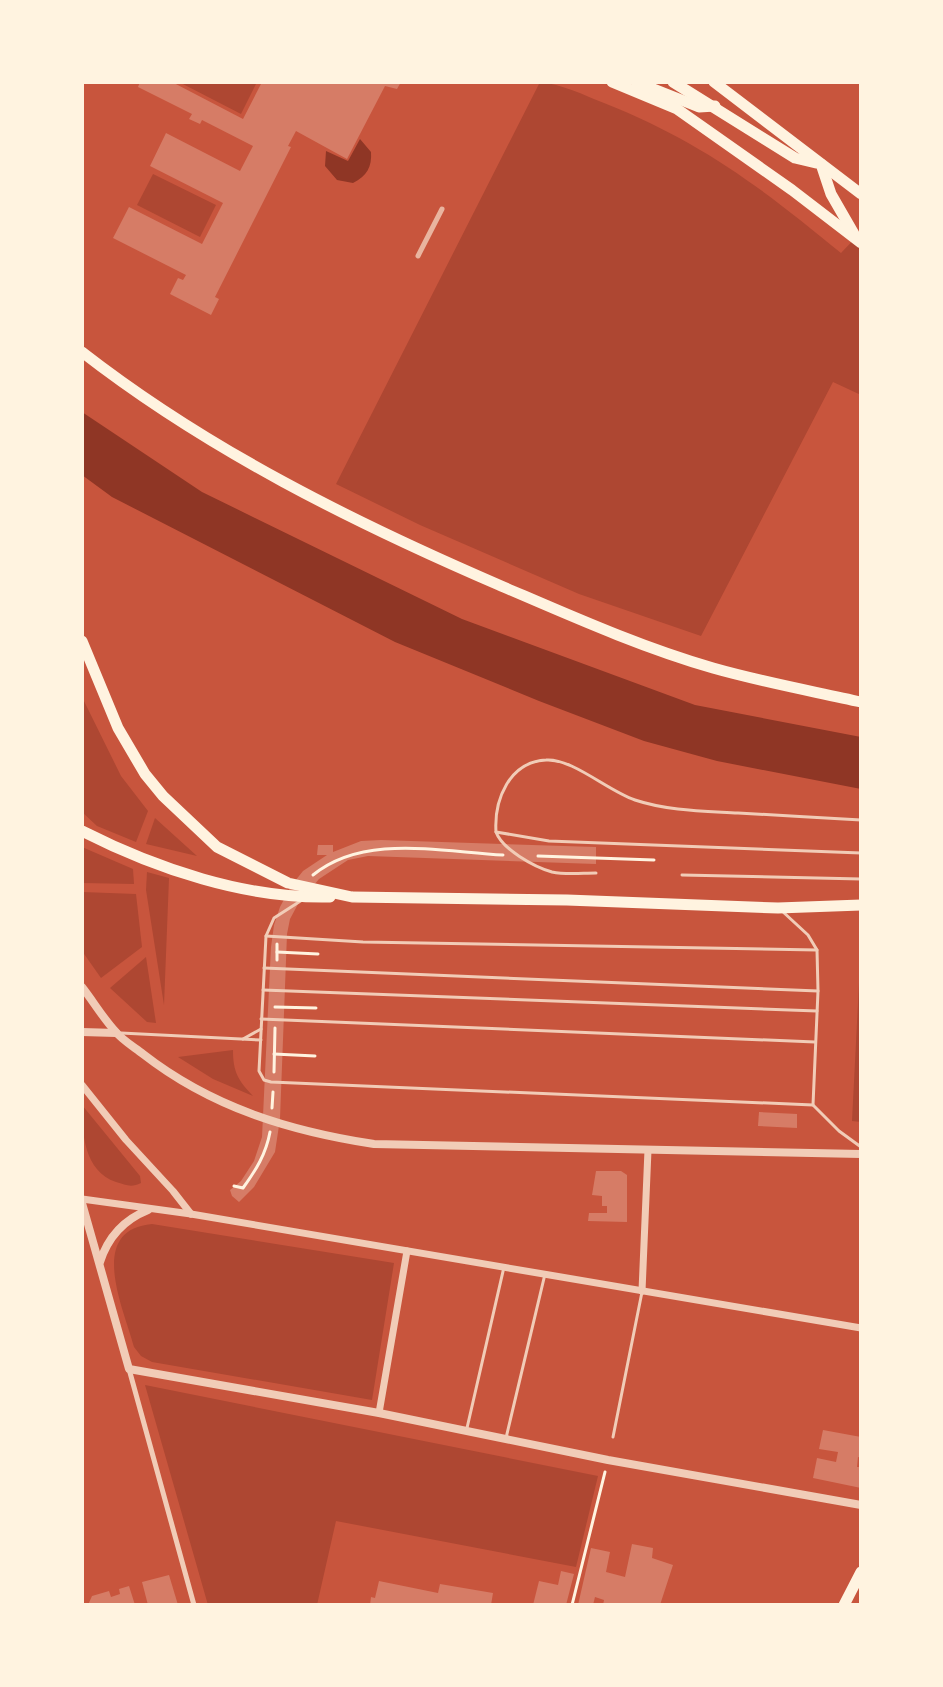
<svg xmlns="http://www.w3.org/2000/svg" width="943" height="1687" font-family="Montserrat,sans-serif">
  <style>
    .green { fill: #ae4732 }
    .water { fill: #8f3625 }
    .building { fill: #d67c66 }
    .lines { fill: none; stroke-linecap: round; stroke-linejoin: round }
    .path { stroke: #fff3e0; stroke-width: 3 }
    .service { stroke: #f1ccb7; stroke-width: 3 }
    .pedestrian { stroke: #f1ccb7; stroke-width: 5 }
    .minor { stroke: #f1ccb7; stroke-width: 7 }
    .tertiary { stroke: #f1ccb7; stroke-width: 8 }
    .primary { stroke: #fff3e0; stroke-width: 11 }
    .trunk { stroke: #fff3e0; stroke-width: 11 }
    .rail { stroke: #e9b49f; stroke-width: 5 }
  </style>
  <rect width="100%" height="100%" fill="#c8553d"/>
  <!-- green -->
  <g class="green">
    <polygon points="179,82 257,82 241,114"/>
    <path d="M540 82C561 84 584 95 604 103 700 141 762 188 841 253L861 232V395L833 382 701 636 579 594 420 525 336 484Z"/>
    <polygon points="153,174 216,205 200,237 137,205"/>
    <polygon points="82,697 121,776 148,811 136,842 97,826 82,812"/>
    <polygon points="155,818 197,856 146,844"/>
    <polygon points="82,847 133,869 134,884 82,883"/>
    <polygon points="147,872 169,878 164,1005 146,890"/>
    <polygon points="82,892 136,894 142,947 101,978 82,951"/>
    <polygon points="861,944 861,1122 852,1121"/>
    <polygon points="146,957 156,1023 147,1022 110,988"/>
    <path d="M233 1050C233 1072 238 1080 253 1096L213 1079 178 1057Z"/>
    <path d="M82 1105 140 1176 141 1183C131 1188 126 1185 116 1182 84 1171 82 1133 82 1105Z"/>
    <path d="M152 1224 394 1263 372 1400 152 1362 141 1356 134 1347C124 1309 86 1230 152 1224Z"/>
    <polygon points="145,1385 598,1476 576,1567 336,1521 317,1605 208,1605"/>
  </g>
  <!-- water -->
  <g class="water">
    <path d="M360 139 371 152C372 167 367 176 353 183L337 180 325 166 326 151 348 161Z"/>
    <polygon points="82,412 202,492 462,619 695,705 861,737 861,789 717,761 644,741 539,701 395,642 112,497 82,475"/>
  </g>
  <!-- building -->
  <g class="building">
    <polygon points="140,82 172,82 243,119 262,82 401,82 397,89 385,86 347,159 296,131 288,146 291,147 215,297 219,299 211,315 170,294 178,278 183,280 186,275 113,238 129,207 202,244 223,203 150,166 166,133 240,171 253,146 202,120 200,124 189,119 192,114 138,87"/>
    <polygon points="381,840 596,847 596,864 368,856 348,860 319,879 298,904 290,919 287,934 280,1119 275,1152 254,1187 239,1202 232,1196 230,1190 241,1181 254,1161 262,1137 271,947 274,925 280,907 291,886 303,871 327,855 317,855 318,845 333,845 333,852 361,841"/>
    <polygon points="759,1112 797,1114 797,1128 758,1126"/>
    <polygon points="596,1171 621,1171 627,1175 627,1222 588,1221 589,1213 607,1213 607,1206 602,1206 602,1196 592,1195"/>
    <polygon points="823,1430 861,1437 861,1458 858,1457 857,1467 861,1467 861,1488 813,1478 817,1458 836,1462 838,1452 819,1449"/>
    <polygon points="632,1544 653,1548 652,1558 673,1565 660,1605 603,1605 604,1600 595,1597 593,1605 578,1605 591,1548 610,1552 606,1572 625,1577"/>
    <polygon points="561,1571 574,1574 566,1605 533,1605 539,1581 558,1585"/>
    <polygon points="169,1575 178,1605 148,1605 142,1582"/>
    <polygon points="379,1581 438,1593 440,1584 493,1593 491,1605 370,1605 371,1597 375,1598"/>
    <polygon points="129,1586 135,1605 88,1605 92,1596 109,1591 111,1597 120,1594 119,1589"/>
  </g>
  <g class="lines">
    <!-- path -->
    <g class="path">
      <polyline points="538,856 654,860"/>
      <path d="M313 875C364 833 442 852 503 855"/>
      <polyline points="277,952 318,954"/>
      <polyline points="277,960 277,944"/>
      <polyline points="275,1007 316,1008"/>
      <polyline points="274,1054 315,1056"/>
      <polyline points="274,1072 275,1028"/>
      <polyline points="272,1108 273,1092"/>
      <path d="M234 1186 243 1188C256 1170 266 1154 270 1132"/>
      <polyline points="572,1605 605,1472"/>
    </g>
    <!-- service -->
    <g class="service">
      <path d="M861 820C820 818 779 815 738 813 704 811 668 811 635 800 608 791 572 758 546 760 509 762 494 800 496 832L549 841 861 853"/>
      <path d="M496 832C502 849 534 867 552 872 566 875 582 873 596 873"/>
      <polyline points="682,875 861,879"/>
      <polyline points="302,900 274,918 266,936 259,1071 264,1080 271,1082 813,1105"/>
      <polyline points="782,911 808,935 817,950 818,991 813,1105 839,1131 861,1147"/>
      <polyline points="266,936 363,942 817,950"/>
      <polyline points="264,968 818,991"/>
      <polyline points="263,990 817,1011"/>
      <polyline points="261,1019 815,1042"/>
      <polyline points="121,1033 261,1040"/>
      <polyline points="243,1039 261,1029"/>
      <polyline points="467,1428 504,1267"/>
      <polyline points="613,1437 642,1292"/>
      <polyline points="506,1438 545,1274"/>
    </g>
    <!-- pedestrian -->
    <polyline class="pedestrian" points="129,1369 194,1605"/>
    <!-- minor -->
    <g class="minor">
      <polyline points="82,1085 126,1140 173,1191 191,1214"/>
      <polyline points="82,1199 191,1214 861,1328"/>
      <polyline points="642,1291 648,1150"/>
      <polyline points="379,1413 407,1251"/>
    </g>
    <!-- tertiary -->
    <g class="tertiary">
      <path d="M82 987C93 1001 103 1018 115 1031 122 1040 134 1047 143 1054 211 1107 289 1131 374 1144L861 1154"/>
      <polyline points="82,1032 116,1033"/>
      <polyline points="82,1203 129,1369 379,1413 608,1460 861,1505"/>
      <path d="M100 1262C108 1237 123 1220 148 1210"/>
    </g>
    <!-- primary -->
    <g class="primary">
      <polyline points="612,82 677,109 792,190 861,243"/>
      <polyline points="636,82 699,107 715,106"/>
      <polyline points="673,82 795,158 816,163"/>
      <polyline points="714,82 861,194"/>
      <polyline points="821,164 831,194 854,234"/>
      <polyline points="844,1605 861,1572"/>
    </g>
    <!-- trunk -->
    <g class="trunk">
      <path d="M82 352C208 450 353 522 499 585 569 615 640 647 713 668 762 682 812 691 861 702"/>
      <polyline points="82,641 118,728 145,774 163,796 217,847 288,883 352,897 567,900 778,908 861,905"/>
      <path d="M82 831C157 869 246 899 330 897"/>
    </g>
    <!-- rail -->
    <polyline class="rail" points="418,256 442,209"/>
  </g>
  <!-- border -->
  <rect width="943" height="1687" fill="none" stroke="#fff3e0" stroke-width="168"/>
</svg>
